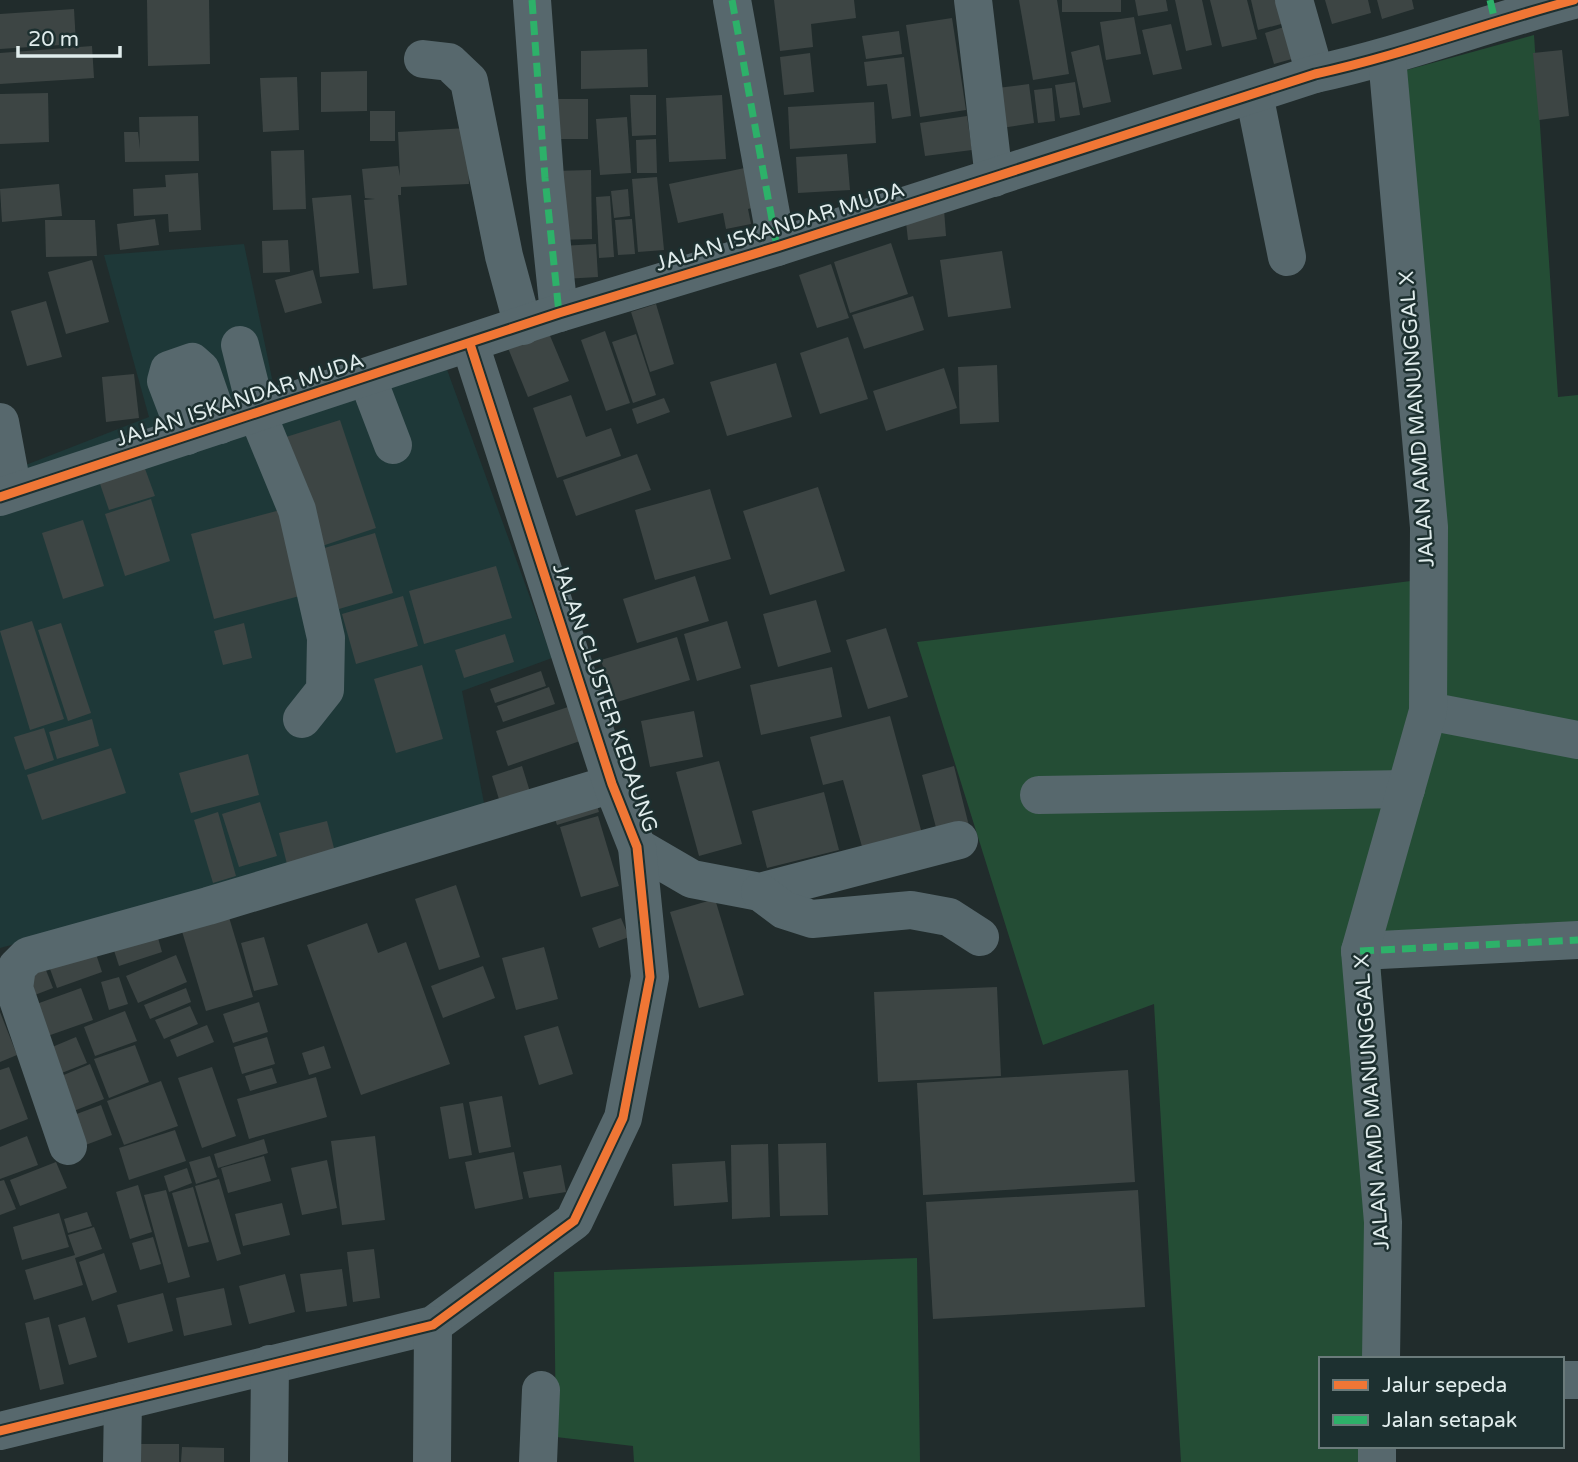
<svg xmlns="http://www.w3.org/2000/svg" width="1578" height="1462" font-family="'Varela Round',sans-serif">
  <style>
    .built { fill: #1e3838 }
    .green { fill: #244d35 }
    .building { fill: #3d4544 }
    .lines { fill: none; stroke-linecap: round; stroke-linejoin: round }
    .minor { stroke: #57686d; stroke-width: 38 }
    .quiet { stroke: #2db169; stroke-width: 7; stroke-dasharray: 14 7; stroke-linecap: butt }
    .cycleway-casing { stroke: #1d3030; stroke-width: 13 }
    .cycleway { stroke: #f07635; stroke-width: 9 }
    .labels { text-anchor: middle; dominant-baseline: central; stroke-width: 5; stroke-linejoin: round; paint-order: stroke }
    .street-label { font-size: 21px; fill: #e0ecec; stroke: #1d3030 }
  </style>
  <rect width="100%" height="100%" fill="#212c2c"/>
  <!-- built -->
  <polygon class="built" points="244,244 280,417 445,364 552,658 462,691 487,818 0,948 0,475 149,417 104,255"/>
  <!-- green -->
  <g class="green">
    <polygon points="1534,35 1558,397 1578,395 1578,933 1380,951 1399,1359 1321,1359 1321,1446 1396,1446 1395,1462 1181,1462 1154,1004 1043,1045 917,642 1427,579 1385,76"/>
    <polygon points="917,1258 920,1462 634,1462 633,1446 556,1437 554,1272"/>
  </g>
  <!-- building -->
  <g class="building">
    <polygon points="147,0 209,0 210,64 148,66"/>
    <polygon points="774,0 854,0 856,18 811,24 813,47 780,51"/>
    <polygon points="1019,0 1057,0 1069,74 1033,80"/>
    <rect x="1062" y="0" width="59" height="12"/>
    <polygon points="1135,0 1166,0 1168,11 1138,16"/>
    <polygon points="1175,0 1202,0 1212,45 1186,51"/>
    <polygon points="1210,0 1247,0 1257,39 1222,47"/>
    <polygon points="1251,0 1280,0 1285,23 1258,30"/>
    <polygon points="1325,0 1368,0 1371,13 1332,24"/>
    <polygon points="1377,0 1412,0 1414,9 1382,19"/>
    <polygon points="74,9 76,44 0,49 0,14"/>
    <polygon points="1134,17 1141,54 1106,60 1100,22"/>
    <polygon points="952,18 966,110 920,117 906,25"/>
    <polygon points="1171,24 1182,69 1153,75 1142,30"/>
    <polygon points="1290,25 1299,57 1274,64 1265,33"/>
    <polygon points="899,31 902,54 866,59 862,36"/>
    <polygon points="1099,45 1111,102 1083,108 1071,52"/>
    <polygon points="92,46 94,78 0,84 0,53"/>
    <polygon points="647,49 648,87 581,89 581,51"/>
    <polygon points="1562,50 1569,116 1539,120 1533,53"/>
    <polygon points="810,53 814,92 784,95 780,57"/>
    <polygon points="904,57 911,116 892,119 887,84 867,86 864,62"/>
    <polygon points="367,71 367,111 321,112 321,72"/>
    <polygon points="297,77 299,130 263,132 260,78"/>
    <polygon points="1075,82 1080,115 1060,118 1055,85"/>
    <polygon points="1029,84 1034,123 995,129 989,89"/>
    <polygon points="1052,88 1055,121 1038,123 1034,90"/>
    <polygon points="48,93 49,142 0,144 0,94"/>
    <polygon points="630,95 656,95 656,135 632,136"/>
    <polygon points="722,95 726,159 669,162 666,98"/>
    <rect x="549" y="99" width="39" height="40"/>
    <polygon points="874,102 876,143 790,149 788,107"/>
    <rect x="370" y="111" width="25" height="30"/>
    <polygon points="198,116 199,161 125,162 124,132 138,132 140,149 139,117"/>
    <polygon points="967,116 972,150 925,156 920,123"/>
    <polygon points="627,117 631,173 600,175 596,119"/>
    <polygon points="467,128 469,184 401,187 401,195 398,195 407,285 373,289 364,200 375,199 365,198 362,169 398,166 400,176 398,132"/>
    <polygon points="656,139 657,173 637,173 636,140"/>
    <polygon points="304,150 306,209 273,210 271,151"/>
    <polygon points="847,154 850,190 798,193 796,157"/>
    <polygon points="754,166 763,205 748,209 751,224 726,229 723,213 678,223 669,184"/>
    <polygon points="591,170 592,239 556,240 554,171"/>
    <polygon points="198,173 201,230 169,232 168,214 134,216 133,189 166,187 165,175"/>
    <polygon points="657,177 664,250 638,252 632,179"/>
    <polygon points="59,184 62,216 2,222 0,189"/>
    <polygon points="628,189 630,216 614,218 611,191"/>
    <polygon points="351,195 359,273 320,277 312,198"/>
    <polygon points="610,196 614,257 599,258 596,197"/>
    <polygon points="944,209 946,236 908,240 905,213"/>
    <polygon points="155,219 159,245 120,250 117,224"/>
    <polygon points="632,219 635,254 618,255 615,220"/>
    <polygon points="45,220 95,220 97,256 46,257"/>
    <polygon points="288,240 290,272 263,273 262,241"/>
    <polygon points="891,243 908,294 850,313 834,262"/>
    <polygon points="596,244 598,277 563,279 561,246"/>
    <polygon points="1002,251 1011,308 948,317 940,260"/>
    <polygon points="92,260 109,322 66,334 48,272"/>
    <polygon points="831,264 849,318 817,328 799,275"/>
    <polygon points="313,270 322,303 285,313 275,280"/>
    <polygon points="913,296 924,330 864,349 852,315"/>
    <polygon points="46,301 62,357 27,366 11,311"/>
    <polygon points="656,304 674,364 650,372 631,312"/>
    <polygon points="548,331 569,381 528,397 508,348"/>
    <polygon points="605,331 630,403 606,411 581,340"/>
    <polygon points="636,334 656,395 633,403 612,342"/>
    <polygon points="848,337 868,399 820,414 800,353"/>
    <polygon points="776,363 792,417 727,436 710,382"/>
    <polygon points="997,365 999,422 960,424 958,367"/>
    <polygon points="944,368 957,408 886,431 873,391"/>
    <polygon points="134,374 139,418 106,422 102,377"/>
    <polygon points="571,395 586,437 611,428 621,456 557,478 533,408"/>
    <polygon points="664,398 670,412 637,424 632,409"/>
    <polygon points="340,420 376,528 322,546 286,437"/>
    <polygon points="637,454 651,490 576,516 563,480"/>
    <polygon points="144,466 155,496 109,510 99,481"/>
    <polygon points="818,487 845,571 770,595 743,511"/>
    <polygon points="710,489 731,559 655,580 635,510"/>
    <polygon points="151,499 170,561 125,576 105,514"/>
    <polygon points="284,509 307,594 214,619 191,534"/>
    <polygon points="83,520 104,586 63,599 42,533"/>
    <polygon points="375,533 393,593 339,609 321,549"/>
    <polygon points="496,566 512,618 424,644 409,591"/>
    <polygon points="695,576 709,621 637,643 623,599"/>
    <polygon points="403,596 418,646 356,664 342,614"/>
    <polygon points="816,600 831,652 778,667 763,614"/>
    <polygon points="32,621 64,719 30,730 0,631"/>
    <polygon points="727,621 741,668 697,681 684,634"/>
    <polygon points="61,623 91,713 68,721 38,630"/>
    <polygon points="244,623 252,658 223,665 214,631"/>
    <polygon points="886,628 908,697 868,709 846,640"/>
    <polygon points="505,634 514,662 464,678 455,650"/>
    <polygon points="677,637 690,680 614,703 601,660"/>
    <polygon points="422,665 443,739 396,753 374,679"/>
    <polygon points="832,667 842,717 761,735 750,685"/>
    <polygon points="541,671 546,686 495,703 490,689"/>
    <polygon points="549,687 555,704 503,722 497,706"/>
    <polygon points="568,707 580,741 508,766 496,731"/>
    <polygon points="694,711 703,757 650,767 641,721"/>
    <polygon points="890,716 924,841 865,857 843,780 823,785 810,737"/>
    <polygon points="92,719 99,746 57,759 49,732"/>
    <polygon points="44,728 54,760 25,770 14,737"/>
    <polygon points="111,748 126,793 42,820 27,775"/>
    <polygon points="248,754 259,795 191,813 179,773"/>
    <polygon points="719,761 742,844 699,856 676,772"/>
    <polygon points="522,766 531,795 501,806 492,776"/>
    <polygon points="954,766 969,826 938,835 922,775"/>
    <polygon points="593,791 599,812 557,825 550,804"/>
    <polygon points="824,792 839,850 767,868 752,811"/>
    <polygon points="260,802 277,856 239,867 222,814"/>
    <polygon points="218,812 236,876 213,883 194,820"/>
    <polygon points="598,816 619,886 581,897 560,827"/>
    <polygon points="327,821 335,852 287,864 279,833"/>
    <polygon points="456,885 480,957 439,970 415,899"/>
    <polygon points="715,899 744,995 699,1008 670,912"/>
    <polygon points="225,904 253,997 206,1011 178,918"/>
    <polygon points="621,918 629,937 599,948 592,928"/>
    <polygon points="367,923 378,953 406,942 450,1064 361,1095 307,945"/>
    <polygon points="154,924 162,952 119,966 110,938"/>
    <polygon points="264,937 278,985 254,991 241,943"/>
    <polygon points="92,942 102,972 57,988 46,958"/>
    <polygon points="544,947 558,999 516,1010 502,958"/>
    <polygon points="176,955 187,982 138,1003 126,976"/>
    <polygon points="42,960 53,988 27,998 16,970"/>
    <polygon points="483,966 495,998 443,1018 431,986"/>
    <polygon points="119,977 128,1004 109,1010 101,982"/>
    <polygon points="997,987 1001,1076 878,1082 874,992"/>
    <polygon points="81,988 93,1020 39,1039 28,1007"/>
    <polygon points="186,988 191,1002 150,1019 144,1005"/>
    <polygon points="259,1002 268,1032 233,1043 223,1014"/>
    <polygon points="190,1006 198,1024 164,1039 155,1020"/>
    <polygon points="125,1011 137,1041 95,1056 84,1027"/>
    <polygon points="0,1012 17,1055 0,1062"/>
    <polygon points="207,1025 214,1042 177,1057 170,1040"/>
    <polygon points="558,1026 573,1074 539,1085 524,1036"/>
    <polygon points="76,1037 87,1063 49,1078 38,1053"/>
    <polygon points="267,1037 275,1064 242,1074 234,1047"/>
    <polygon points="135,1045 149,1082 109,1098 94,1059"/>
    <polygon points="324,1046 331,1068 309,1075 302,1053"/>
    <polygon points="90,1064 104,1099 61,1116 47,1082"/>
    <polygon points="9,1067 28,1119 0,1130 0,1070"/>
    <polygon points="212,1067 236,1136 202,1148 178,1078"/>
    <polygon points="272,1068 277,1083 250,1091 245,1076"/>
    <polygon points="1128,1070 1135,1182 923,1195 917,1083"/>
    <polygon points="316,1077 327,1117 249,1139 237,1099"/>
    <polygon points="161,1081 178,1126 124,1145 107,1101"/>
    <polygon points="502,1096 511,1147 479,1153 469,1102"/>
    <polygon points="463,1103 472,1155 449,1159 440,1107"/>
    <polygon points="101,1105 112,1135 75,1149 63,1119"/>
    <polygon points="175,1130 186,1161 129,1180 119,1148"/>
    <polygon points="27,1136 38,1165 0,1179 0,1147"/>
    <polygon points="375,1136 385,1220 342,1225 331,1141"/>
    <polygon points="264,1139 268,1153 218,1168 214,1154"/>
    <polygon points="826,1143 828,1215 780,1216 778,1144"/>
    <polygon points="768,1144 770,1217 732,1219 731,1145"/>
    <polygon points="514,1152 523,1199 475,1209 465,1162"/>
    <polygon points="210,1156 217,1177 196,1184 189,1162"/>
    <polygon points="264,1156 271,1181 228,1193 221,1168"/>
    <polygon points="327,1160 337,1208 302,1215 291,1168"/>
    <polygon points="725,1161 728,1202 674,1206 672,1164"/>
    <polygon points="56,1162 67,1188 20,1206 10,1180"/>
    <polygon points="561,1165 566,1192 529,1198 523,1172"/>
    <polygon points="187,1168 192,1183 169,1192 164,1176"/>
    <polygon points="219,1179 241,1254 217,1261 195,1186"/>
    <polygon points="4,1180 16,1209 0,1215 0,1181"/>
    <polygon points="138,1185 152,1232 130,1239 116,1192"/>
    <polygon points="193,1187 209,1242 188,1247 172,1193"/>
    <polygon points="166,1190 190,1277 168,1283 144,1195"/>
    <polygon points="1138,1190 1145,1307 933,1319 926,1202"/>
    <polygon points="282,1203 290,1235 243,1246 235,1214"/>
    <polygon points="87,1212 92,1226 68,1233 64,1219"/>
    <polygon points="59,1213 69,1247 22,1260 13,1227"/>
    <polygon points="94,1227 102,1249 75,1258 83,1285 34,1300 25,1270 75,1255 68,1235"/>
    <polygon points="153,1237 161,1264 140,1270 132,1243"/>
    <polygon points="374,1249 380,1298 353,1302 347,1252"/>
    <polygon points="104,1253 117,1292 92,1301 79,1262"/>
    <polygon points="342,1269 347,1306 306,1312 300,1274"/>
    <polygon points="285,1274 295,1312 249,1324 239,1286"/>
    <polygon points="224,1288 232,1325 184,1336 176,1298"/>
    <polygon points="163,1293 173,1331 128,1343 117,1305"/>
    <polygon points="49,1317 64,1384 40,1390 25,1323"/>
    <polygon points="85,1317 97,1357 69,1365 58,1325"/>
    <rect x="128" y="1444" width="51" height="18"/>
    <polygon points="182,1447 224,1448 224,1462 181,1462"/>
  </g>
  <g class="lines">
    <!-- minor -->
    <g class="minor">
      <polyline points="532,0 545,178 559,313"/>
      <polyline points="732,0 777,247"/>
      <polyline points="973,0 994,178"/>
      <polyline points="1294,0 1315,74"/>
      <polyline points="423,59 449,62 469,81 504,256 523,326"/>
      <polyline points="1254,94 1287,257"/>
      <polyline points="240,345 257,413 297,510 326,638 325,690 302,719"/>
      <polyline points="367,377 393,445"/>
      <polyline points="0,422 13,492"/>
      <polyline points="187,436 166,381 169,370 192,362 201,370 220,425"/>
      <path d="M0 497 559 313 777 247 1315 74C1403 55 1486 23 1574 0"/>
      <polyline points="1428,711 1578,740"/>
      <polyline points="1039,795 1406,789"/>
      <polyline points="637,847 692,879 760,892 959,840"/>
      <polyline points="760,892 784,910 812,919 911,910 949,917 980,937"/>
      <polyline points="1360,951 1578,940"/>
      <polyline points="68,1146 14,988 17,967 28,956 208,906 612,784"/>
      <polyline points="1381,1359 1383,1222 1360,951 1428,711 1429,527 1387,58"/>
      <polyline points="1562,1380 1578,1380"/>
      <polyline points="0,1431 433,1325 574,1221 623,1118 650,977 637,847 612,784 470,344"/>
      <polyline points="122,1462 123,1401"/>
      <polyline points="269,1462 270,1364"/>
      <polyline points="432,1462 433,1325"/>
      <polyline points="538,1462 541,1390"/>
      <polyline points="1377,1462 1377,1446"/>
    </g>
    <!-- quiet -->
    <g class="quiet">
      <polyline points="532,0 545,178 559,313"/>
      <polyline points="732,0 777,247"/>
      <polyline points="1490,0 1495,21"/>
      <polyline points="1360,951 1578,940"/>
    </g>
    <defs>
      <g id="cycleway">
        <path d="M0 497 559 313 777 247 1315 74C1403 55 1486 23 1574 0"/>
        <polyline points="0,1431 433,1325 574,1221 623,1118 650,977 637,847 612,784 470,344"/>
      </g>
    </defs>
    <!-- cycleway casing -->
    <use href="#cycleway" class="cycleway-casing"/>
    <!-- cycleway -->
    <use href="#cycleway" class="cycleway"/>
  </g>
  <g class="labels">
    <!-- street labels -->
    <g class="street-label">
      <text transform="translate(780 227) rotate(-17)">JALAN ISKANDAR MUDA</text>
      <text transform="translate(240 400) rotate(-18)">JALAN ISKANDAR MUDA</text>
      <text transform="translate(1417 419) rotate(-94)">JALAN AMD MANUNGGAL X</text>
      <text transform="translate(605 698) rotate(71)">JALAN CLUSTER KEDAUNG</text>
      <text transform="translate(1372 1102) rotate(-94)">JALAN AMD MANUNGGAL X</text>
    </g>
  </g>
  <!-- legend -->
  <rect x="1319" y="1357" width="245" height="91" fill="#1d3030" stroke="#6b7b7b" stroke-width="2"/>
  <rect x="1333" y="1380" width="35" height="10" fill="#f07635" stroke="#6b7b7b" stroke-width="2"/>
  <text x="1382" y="1392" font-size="21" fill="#e0ecec">Jalur sepeda</text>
  <rect x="1333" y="1415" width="35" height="10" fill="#2db169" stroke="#6b7b7b" stroke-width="2"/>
  <text x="1382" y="1427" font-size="21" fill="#e0ecec">Jalan setapak</text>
  <!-- scale -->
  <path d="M18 46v10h102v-10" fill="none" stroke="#e0ecec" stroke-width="3.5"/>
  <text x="28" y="46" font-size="21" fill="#e0ecec" stroke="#1d3030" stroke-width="5" paint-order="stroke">20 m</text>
</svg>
